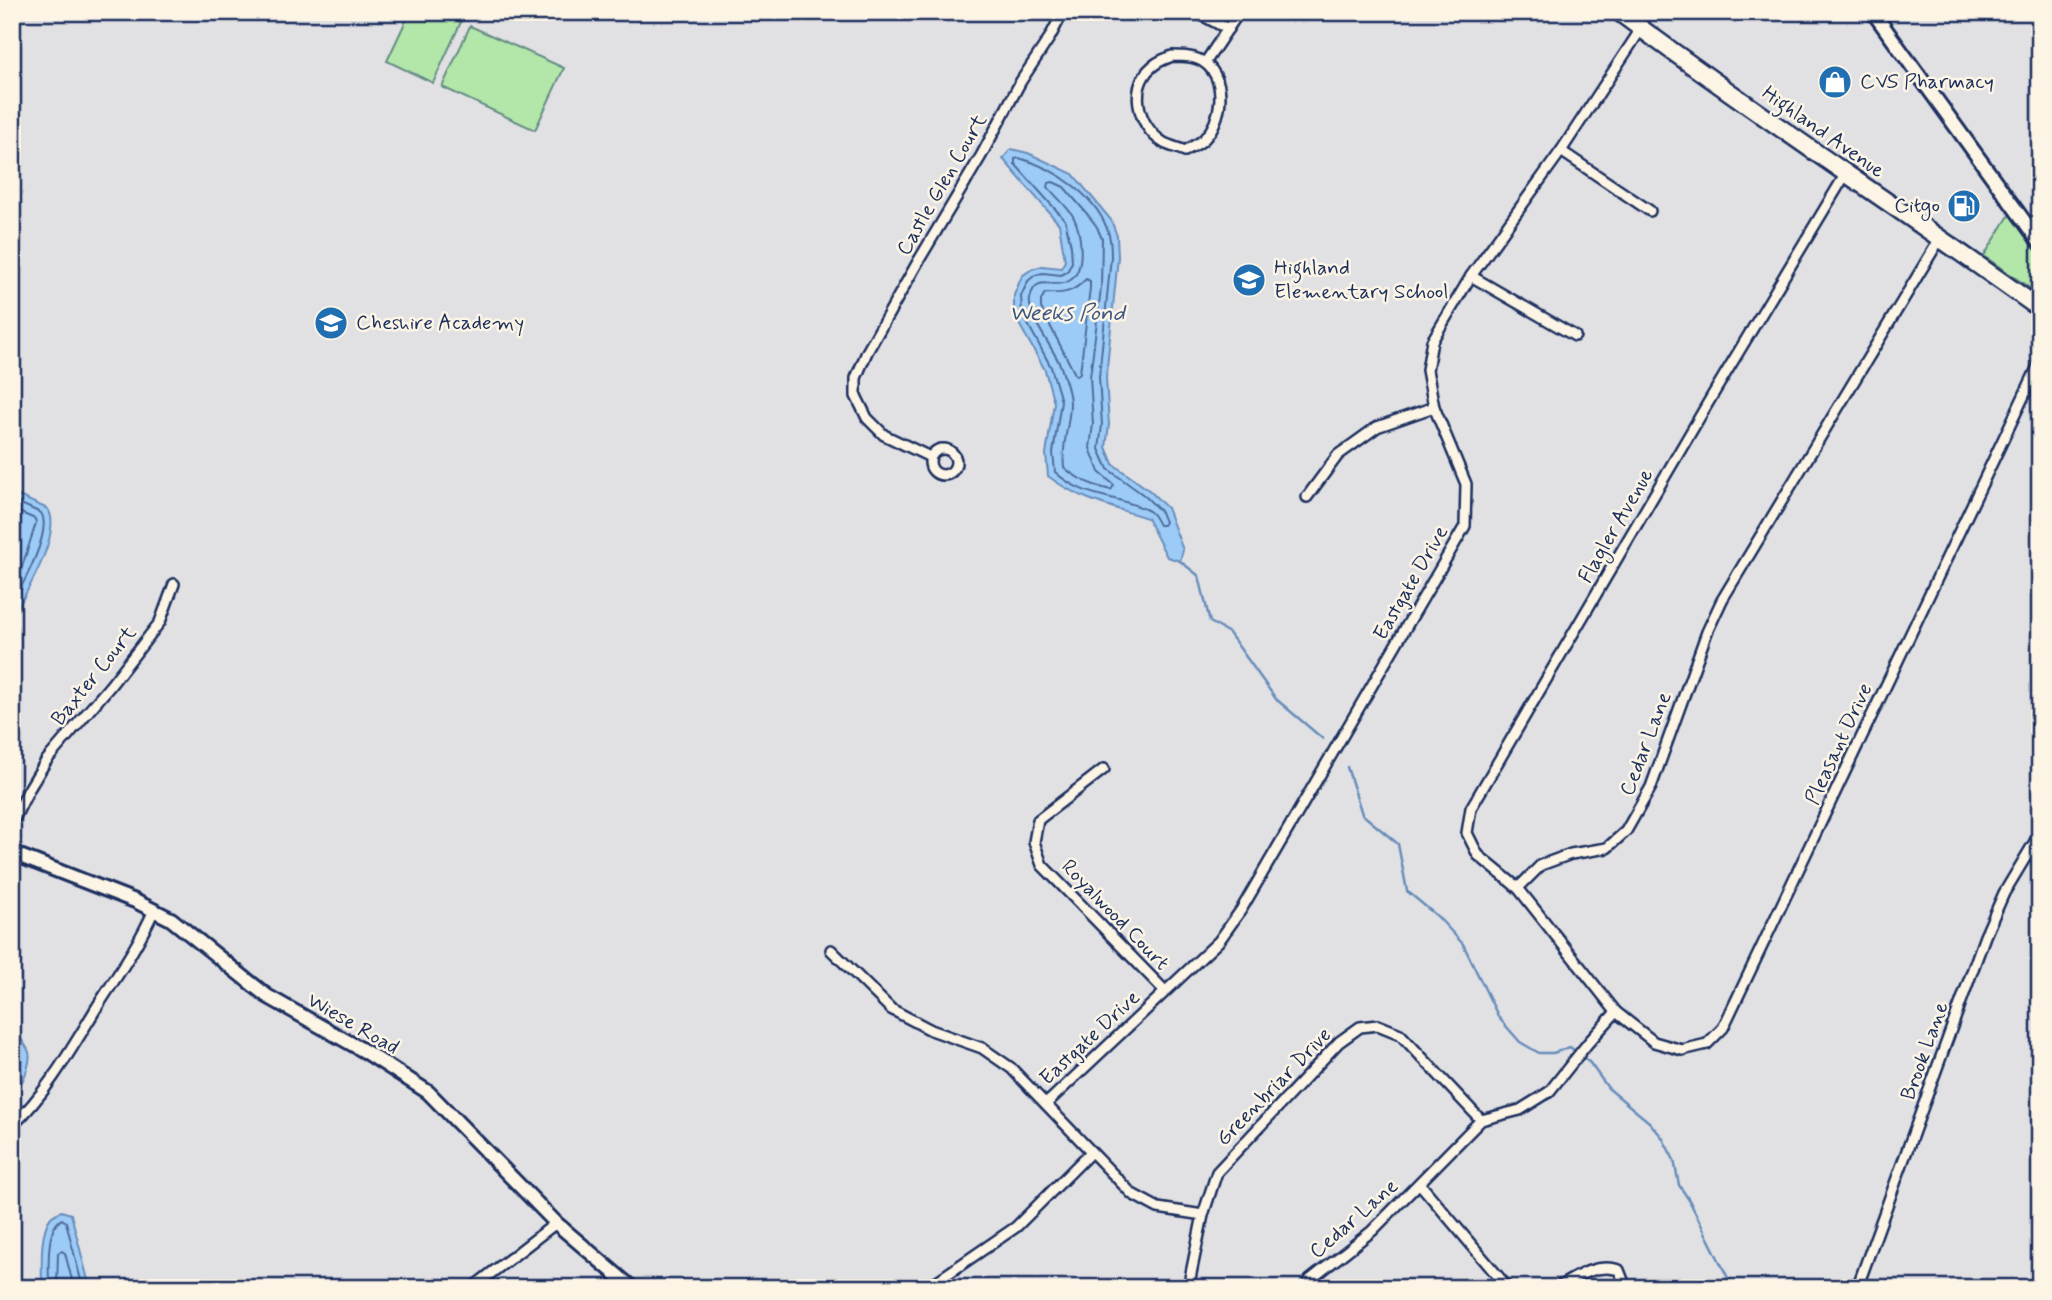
<svg xmlns="http://www.w3.org/2000/svg" width="2052" height="1300" font-family="Mynerve,sans-serif">
  <style>
    .green { fill: #b2e7a9; stroke: #668b84; stroke-width: 2 }
    .water { fill: #9ccbf7; stroke: #688dba; stroke-width: 2 }
    .lines { fill: none; stroke-linecap: round; stroke-linejoin: round }
    .shore { stroke: #4f6d9b; stroke-width: 2 }
    .stream { stroke: #688dba; stroke-width: 2.5 }
    .minor-casing { stroke: #1b2f5e; stroke-width: 14 }
    .tertiary-casing { stroke: #1b2f5e; stroke-width: 18 }
    .trunk-casing { stroke: #1b2f5e; stroke-width: 21 }
    .minor { stroke: #fcf5e5; stroke-width: 9 }
    .tertiary { stroke: #fcf5e5; stroke-width: 12 }
    .trunk { stroke: #fcf5e5; stroke-width: 16 }
    .labels { text-anchor: middle; dominant-baseline: central; stroke-width: 5; stroke-linejoin: round; paint-order: stroke }
    .poi-label { font-size: 21px; fill: #1b2f5e; stroke: #fcf5e5; text-anchor: start }
    .street-label { font-size: 21px; fill: #1b2f5e; stroke: #fcf5e5 }
    .water-label { font-size: 23px; font-style: italic; fill: #3b5684; stroke: #fcf5e5 }
  </style>
  <rect width="100%" height="100%" fill="#e1e1e4"/>
  <filter id="ink" filterUnits="userSpaceOnUse"><feTurbulence type="fractalNoise" baseFrequency=".0143" numOctaves="2"/><feDisplacementMap in="SourceGraphic" scale="14" xChannelSelector="R" yChannelSelector="G"/><feConvolveMatrix kernelMatrix="1 2 1 2 8 2 1 2 1" color-interpolation-filters="sRGB"/></filter>
  <g filter="url(#ink)">
    <!-- green -->
    <g class="green">
      <polygon points="410,12 440,12 461,22 433,83 387,61"/>
      <polygon points="470,26 564,68 535,130 442,87"/>
      <polygon points="2010,214 2040,254 2040,295 1984,256"/>
    </g>
    <!-- water -->
    <g class="water">
      <path d="M1011 149 1028 153 1073 174 1111 220 1117 236 1118 257 1106 378 1109 425 1106 447 1113 464 1150 491 1167 508 1183 550 1180 561 1167 557 1147 518C1112 507 1077 499 1048 476L1046 454 1054 403 1045 370 1014 315V295L1022 276 1032 269 1042 266 1061 268 1065 261 1059 224 1003 159Z"/>
      <path d="M12 493 48 509C63 533 25 595 12 618Z"/>
      <path d="M12 1028C17 1034 26 1044 29 1052 32 1064 21 1088 12 1095Z"/>
      <path d="M61 1211 71 1214 90 1288H42C42 1270 39 1231 51 1217 54 1214 58 1213 61 1211Z"/>
    </g>
    <g class="lines">
      <!-- shore -->
      <g class="shore">
        <path d="M1019 158C1055 168 1099 197 1109 235 1111 242 1111 250 1111 257L1099 377 1102 425 1099 449 1108 469 1145 496 1161 512 1165 522 1163 525H1159C1156 520 1154 514 1149 511 1117 494 1085 500 1055 472L1053 453 1061 401 1051 367 1022 313 1021 296 1028 281 1035 275 1043 273 1061 275 1067 272 1072 262 1071 246 1065 220 1015 164V159Z"/>
        <path d="M1053 182 1064 187 1088 215 1097 227 1102 239 1101 288 1090 377 1093 424 1090 448 1099 472 1114 485 1111 490C1094 486 1077 480 1064 467 1061 445 1070 425 1070 403 1070 392 1064 377 1061 367 1054 348 1027 317 1030 299 1035 272 1054 290 1069 281 1087 271 1081 231 1073 216 1066 205 1056 197 1048 187L1049 183Z"/>
        <path d="M1086 279 1090 281V288L1080 373 1076 376 1041 308V300L1045 293C1063 294 1073 293 1086 279Z"/>
        <path d="M12 500 41 513C53 531 22 586 12 604"/>
        <polyline points="12,509 35,519 36,523 21,570 12,586"/>
        <path d="M49 1288C49 1270 45 1228 62 1219L66 1222 83 1288"/>
        <polyline points="57,1288 58,1253 62,1251 65,1253 74,1288"/>
      </g>
      <!-- stream -->
      <g class="stream">
        <polyline points="1180,561 1199,576 1210,622 1229,633 1276,699 1323,739"/>
        <polyline points="1347,767 1362,814 1398,844 1407,891 1437,916 1463,944 1499,1018 1520,1042 1539,1053 1553,1053 1570,1047 1590,1063 1608,1088 1649,1122 1662,1137 1674,1160 1679,1185 1689,1200 1733,1288"/>
      </g>
      <defs>
        <g id="minor">
          <polyline points="1196,12 1228,29"/>
          <path d="M1172 56C1183 56 1195 56 1205 63 1228 81 1222 121 1204 139 1199 144 1191 147 1185 151 1178 148 1170 146 1164 143 1136 126 1127 82 1157 63 1161 60 1168 58 1172 56Z"/>
          <polyline points="1205,63 1239,12"/>
          <polyline points="1561,151 1650,211"/>
          <polyline points="1941,237 1722,600 1707,632 1651,787 1626,831 1607,848 1571,854 1541,865 1518,888 1616,1012 1654,1042 1682,1050 1707,1044 1723,1028 2040,362"/>
          <polyline points="1471,276 1575,336"/>
          <circle cx="943" cy="462" r="13"/>
          <polyline points="930,457 884,435 867,418 856,396 856,378 867,352 919,260 981,156 1021,81 1050,37 1063,12"/>
          <polyline points="1307,497 1338,455 1377,427 1434,407"/>
          <polyline points="1104,769 1038,820 1034,842 1042,865 1165,991"/>
          <polyline points="12,823 29,789 46,761 110,686 160,622 174,584"/>
          <polyline points="1518,888 1478,855 1467,833 1471,808 1712,396 1845,175"/>
          <polyline points="831,950 891,1009 931,1030 982,1048 1011,1068 1132,1194 1158,1208 1203,1215"/>
          <polyline points="1046,1104 1219,941 1241,910 1465,526 1466,484 1434,407 1427,370 1432,341 1471,276 1561,151 1641,29"/>
          <path d="M12 1126C47 1093 72 1048 97 1007 117 976 139 944 154 910"/>
          <polyline points="1420,1184 1508,1288"/>
          <polyline points="472,1288 556,1223"/>
          <polyline points="927,1288 1016,1227 1091,1152"/>
          <polyline points="1188,1288 1203,1215 1217,1172 1339,1042 1360,1027 1378,1025 1400,1034 1481,1120"/>
          <polyline points="1307,1288 1310,1280 1372,1231 1481,1120 1520,1110 1549,1092 1588,1043 1616,1012"/>
          <path d="M1557 1288C1577 1276 1596 1263 1619 1270L1624 1283 1621 1288"/>
          <polyline points="1857,1288 1985,936 2004,893 2040,833"/>
        </g>
        <g id="tertiary">
          <polyline points="1873,12 2040,243"/>
          <polyline points="12,853 135,901 171,919 267,996 366,1052 428,1092 556,1223 632,1288"/>
        </g>
        <path id="trunk" d="M1619 12C1756 115 1900 208 2040 309"/>
      </defs>
      <!-- minor casing -->
      <use href="#minor" class="minor-casing"/>
      <!-- tertiary casing -->
      <use href="#tertiary" class="tertiary-casing"/>
      <!-- trunk casing -->
      <use href="#trunk" class="trunk-casing"/>
      <!-- minor -->
      <use href="#minor" class="minor"/>
      <!-- tertiary -->
      <use href="#tertiary" class="tertiary"/>
      <!-- trunk -->
      <use href="#trunk" class="trunk"/>
    </g>
  </g>
  <!-- icons -->
  <defs>
    <symbol id="shop-disc" viewBox="-11 -11 22 22"><circle r="9.5" fill="#1f6fb2" stroke="#fcf5e5"/><path d="M-5-2.5h2.3a2.7 3.5 0 0 1 5.4 0H5L5.5 6h-11ZM-1.5-2.5h3a1.5 2.3 0 0 0-3 0Z" fill="#fff"/></symbol>
    <symbol id="fuel-disc" viewBox="-11 -11 22 22"><circle r="9.5" fill="#1f6fb2" stroke="#fcf5e5"/><path d="M-5.5-6h7V0h2V4h1.3V-2.5L3-4.5l.8-.8L6-3V5H2.5V1h-1V6h-7ZM-4.2-4.7v3.2H.2V-4.7Z" fill="#fff"/></symbol>
    <symbol id="school-disc" viewBox="-11 -11 22 22"><circle r="9.5" fill="#1f6fb2" stroke="#fcf5e5"/><path d="M0-5L7-2L0 1L-7-2ZM-4 1L0 2.5L4 1V4Q0 6-4 4Z" fill="#fff"/></symbol>
  </defs>
  <g fill-rule="evenodd">
    <use href="#shop-disc" x="1816" y="63" width="38" height="38"/>
    <use href="#fuel-disc" x="1945" y="187" width="38" height="38"/>
    <use href="#school-disc" x="1230" y="261" width="38" height="38"/>
    <use href="#school-disc" x="312" y="304" width="38" height="38"/>
  </g>
  <g class="labels">
    <!-- poi labels -->
    <g class="poi-label">
      <text x="1860" y="82">CVS Pharmacy</text>
      <text x="1940" y="206" text-anchor="end">Citgo</text>
      <text x="1274" y="268">Highland<tspan x="1274" dy="24">Elementary School</tspan></text>
      <text x="356" y="323">Cheshire Academy</text>
    </g>
    <!-- street labels -->
    <g class="street-label">
      <text transform="translate(1823 132) rotate(35)">Highland Avenue</text>
      <text transform="translate(942 185) rotate(-60)">Castle Glen Court</text>
      <text transform="translate(1616 526) rotate(-60)">Flagler Avenue</text>
      <text transform="translate(1411 583) rotate(-60)">Eastgate Drive</text>
      <text transform="translate(94 676) rotate(-51)">Baxter Court</text>
      <text transform="translate(1646 744) rotate(-69)">Cedar Lane</text>
      <text transform="translate(1839 744) rotate(-65)">Pleasant Drive</text>
      <text transform="translate(1115 915) rotate(46)">Royalwood Court</text>
      <text transform="translate(353 1024) rotate(30)">Wiese Road</text>
      <text transform="translate(1090 1038) rotate(-43)">Eastgate Drive</text>
      <text transform="translate(1925 1051) rotate(-70)">Brook Lane</text>
      <text transform="translate(1274 1087) rotate(-46)">Greenbriar Drive</text>
      <text transform="translate(1354 1219) rotate(-41)">Cedar Lane</text>
    </g>
    <!-- water labels -->
    <g class="water-label">
      <text x="1067" y="314">Weeks Pond</text>
    </g>
  </g>
  <!-- margin -->
  <rect width="2052" height="1300" fill="none" stroke="#fcf5e5" stroke-width="42"/>
  <rect x="21" y="21" width="2010" height="1258" fill="none" stroke="#1b2f5e" stroke-width="2.5" filter="url(#ink)"/>
</svg>
